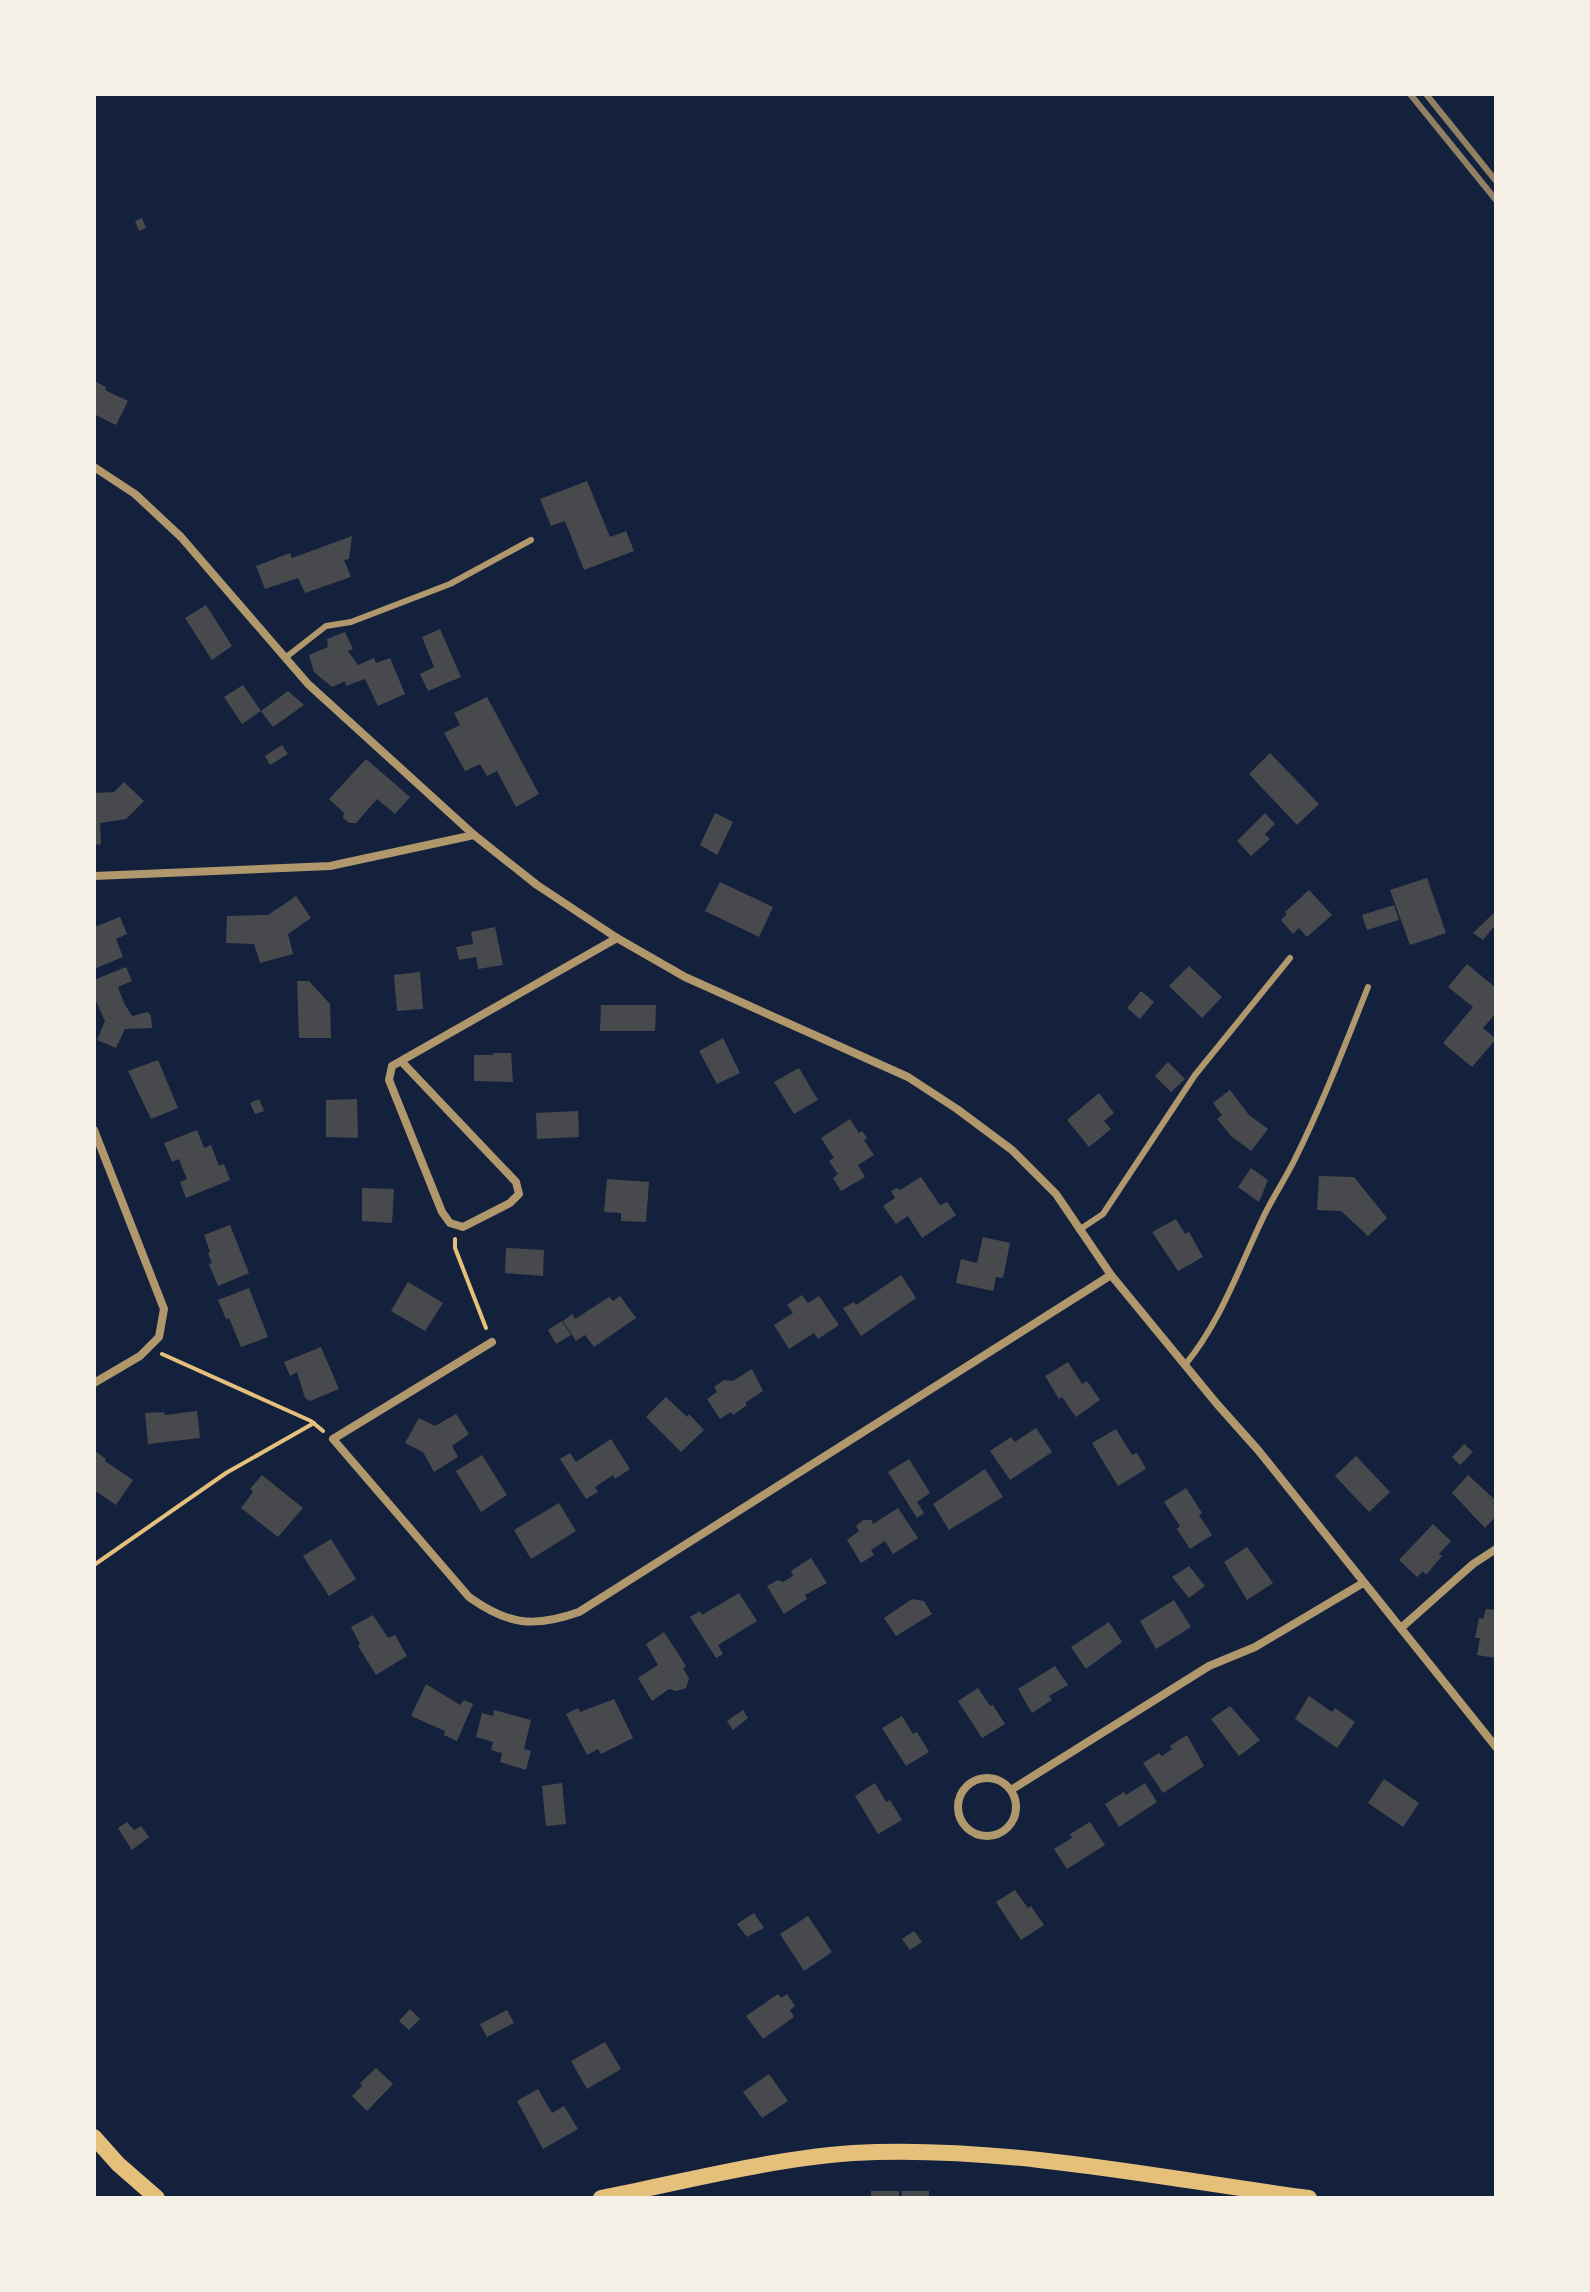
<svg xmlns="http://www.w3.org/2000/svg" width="1590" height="2292" font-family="'Roboto Condensed',sans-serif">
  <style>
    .building { fill: #48494c }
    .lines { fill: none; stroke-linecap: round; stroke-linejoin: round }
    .path { stroke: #e5c07b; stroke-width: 4 }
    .service { stroke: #b1986c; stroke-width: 6 }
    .minor { stroke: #b1986c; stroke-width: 8 }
    .secondary { stroke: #e5c07b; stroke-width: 16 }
    .rail { stroke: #918062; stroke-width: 6 }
  </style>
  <rect width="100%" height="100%" fill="#14213d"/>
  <!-- building -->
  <g class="building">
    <polygon points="142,218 146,228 139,231 135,221"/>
    <polygon points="94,381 106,387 105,390 128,401 116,425 94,414"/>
    <polygon points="587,481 610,537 626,531 634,551 584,570 565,521 551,526 540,499"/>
    <polygon points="352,536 349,559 344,560 351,577 305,593 298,578 265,589 256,566 290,553 292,558"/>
    <polygon points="206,605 232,646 212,660 185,618"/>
    <polygon points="440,629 461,677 428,691 420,674 434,667 422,637"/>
    <polygon points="345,632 353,649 348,651 358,665 374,658 376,663 390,658 405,694 378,706 365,679 346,686 345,681 332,687 314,672 309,655 328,647 327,639"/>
    <polygon points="243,685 261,711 242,724 224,697"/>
    <polygon points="288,691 304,705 273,727 261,711"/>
    <polygon points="487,697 539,794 516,807 497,771 487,776 480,764 465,771 444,733 460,725 454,713"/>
    <polygon points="282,745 288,754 270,765 265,756"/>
    <polygon points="1270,753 1319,804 1297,825 1249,774"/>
    <polygon points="366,759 410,797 395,814 377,799 356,823 349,823 343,818 344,813 329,799"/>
    <polygon points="124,782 144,801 126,819 100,823 101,844 94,845 94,793 114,792"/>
    <polygon points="715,813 733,822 717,855 700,845"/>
    <polygon points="1265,813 1275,824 1265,834 1270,839 1251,856 1237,841"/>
    <polygon points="1427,878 1446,933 1410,945 1390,890"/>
    <polygon points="720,882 773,907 759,937 705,911"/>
    <polygon points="1309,890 1332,915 1307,937 1299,928 1293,934 1281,920 1287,914 1285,912"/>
    <polygon points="296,896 311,918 288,934 293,954 260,963 254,944 226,943 227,916 268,915"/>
    <polygon points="1394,905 1399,920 1367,930 1362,915"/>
    <polygon points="1496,911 1496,924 1483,940 1473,933"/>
    <polygon points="120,917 127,934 116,939 123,957 94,969 94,927"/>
    <polygon points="495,927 503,965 478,969 476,957 459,960 456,947 473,944 471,932"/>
    <polygon points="1467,964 1496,988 1496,1013 1483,1028 1496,1039 1472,1067 1443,1043 1473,1007 1448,987"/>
    <polygon points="1189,966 1222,997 1202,1018 1169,986"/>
    <polygon points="126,967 132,981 118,987 124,1003 132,1016 148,1012 151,1016 152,1028 125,1029 116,1048 97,1040 105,1021 94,997 94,980"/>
    <polygon points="420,972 423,1009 397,1011 394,975"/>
    <polygon points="297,981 309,981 330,1004 331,1038 299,1038"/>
    <polygon points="1141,991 1154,1002 1140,1019 1127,1008"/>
    <polygon points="601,1005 656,1005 655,1031 600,1031"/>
    <polygon points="723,1038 740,1073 717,1084 699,1051"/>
    <polygon points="493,1053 511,1053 513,1082 474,1081 474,1055 493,1055"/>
    <polygon points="158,1060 178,1108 151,1119 128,1071"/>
    <polygon points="1168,1062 1185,1079 1171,1092 1155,1076"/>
    <polygon points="799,1068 818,1100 794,1114 774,1082"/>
    <polygon points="1230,1090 1249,1115 1268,1129 1251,1151 1231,1136 1217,1119 1222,1115 1213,1103"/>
    <polygon points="1099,1093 1114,1113 1104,1121 1111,1129 1089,1147 1067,1120"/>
    <polygon points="259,1099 264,1111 255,1114 250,1103"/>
    <polygon points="357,1099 358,1138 326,1137 326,1100"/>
    <polygon points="578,1111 579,1137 537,1139 536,1113"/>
    <polygon points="850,1119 859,1133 862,1131 867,1138 864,1140 874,1155 858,1165 865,1177 841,1191 833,1178 838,1174 829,1161 834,1158 821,1138"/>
    <polygon points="197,1130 204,1148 211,1145 219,1166 224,1164 230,1180 186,1198 180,1182 187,1179 184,1172 179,1159 172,1162 164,1143"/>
    <polygon points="1251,1168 1268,1180 1259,1202 1238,1187"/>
    <polygon points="1319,1176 1354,1177 1387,1218 1368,1236 1341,1211 1317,1210"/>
    <polygon points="921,1177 940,1205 947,1202 956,1215 922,1238 908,1216 896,1224 883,1206 895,1198 891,1191 897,1188 900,1190"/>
    <polygon points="607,1179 649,1182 646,1222 621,1221 621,1213 604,1212"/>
    <polygon points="362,1188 394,1189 392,1223 362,1221"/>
    <polygon points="1176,1219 1185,1234 1189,1232 1203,1257 1178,1271 1152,1232"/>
    <polygon points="230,1225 249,1273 218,1286 209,1264 212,1263 208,1253 210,1252 204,1235"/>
    <polygon points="983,1237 1010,1243 1003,1278 996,1277 993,1291 956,1283 961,1259 977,1263"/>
    <polygon points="506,1248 544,1250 543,1276 505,1273"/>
    <polygon points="901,1275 916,1298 861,1336 843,1308 854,1302 856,1305"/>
    <polygon points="408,1282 443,1303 425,1331 391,1311"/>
    <polygon points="249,1288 268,1337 241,1347 229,1318 226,1319 218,1300"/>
    <polygon points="802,1295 808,1303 819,1296 839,1325 818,1339 814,1333 789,1349 774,1325 793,1313 787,1305"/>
    <polygon points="620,1296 636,1318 594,1347 585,1335 576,1341 563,1321 572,1314 575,1319 609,1297 613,1301"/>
    <polygon points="562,1321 571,1335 556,1344 548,1330"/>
    <polygon points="321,1347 339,1389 310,1401 305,1398 297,1372 290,1376 284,1362"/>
    <polygon points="1068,1362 1082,1384 1087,1381 1100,1400 1076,1417 1062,1397 1059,1399 1045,1376"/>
    <polygon points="752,1369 763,1391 745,1403 747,1405 733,1415 731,1412 720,1419 707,1399 717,1392 714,1387 724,1380 733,1381"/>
    <polygon points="666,1397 687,1417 689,1414 704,1430 681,1452 646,1417"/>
    <polygon points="197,1411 200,1438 148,1444 145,1413 164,1412 165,1415"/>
    <polygon points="456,1414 469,1434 452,1446 458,1457 434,1472 423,1452 405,1443 419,1418 435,1426"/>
    <polygon points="1036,1428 1052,1452 1010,1480 990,1451 1011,1437 1015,1442"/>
    <polygon points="1116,1429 1132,1455 1137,1453 1146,1469 1118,1486 1092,1443"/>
    <polygon points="611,1439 630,1469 615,1479 613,1475 595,1487 598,1492 586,1499 560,1459 570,1453 576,1462"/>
    <polygon points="1464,1444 1473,1452 1460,1465 1452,1457"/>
    <polygon points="94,1450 106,1459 105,1461 133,1480 116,1505 94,1490"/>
    <polygon points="482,1455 507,1495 481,1512 456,1471"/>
    <polygon points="1356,1456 1390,1492 1369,1512 1335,1476"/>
    <polygon points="909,1459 930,1493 917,1502 924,1513 917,1518 888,1472"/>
    <polygon points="985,1469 1003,1497 949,1530 933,1504"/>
    <polygon points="262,1475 303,1508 278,1537 241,1508 253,1492 250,1489"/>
    <polygon points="1468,1475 1495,1500 1493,1503 1496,1506 1496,1516 1485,1528 1452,1493"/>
    <polygon points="1186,1488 1202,1513 1199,1515 1212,1535 1190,1549 1177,1529 1180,1526 1164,1502"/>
    <polygon points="559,1503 576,1531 531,1559 514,1530"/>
    <polygon points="898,1508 918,1538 893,1554 885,1541 871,1550 874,1555 861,1563 847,1540 859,1531 856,1526 863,1520 872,1520 873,1524"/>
    <polygon points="1433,1524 1451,1541 1439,1554 1442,1556 1426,1575 1423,1571 1417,1577 1399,1560"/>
    <polygon points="331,1539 356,1579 329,1596 303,1556"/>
    <polygon points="1247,1547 1273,1583 1247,1600 1224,1562"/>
    <polygon points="811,1558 827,1583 805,1595 807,1599 784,1614 767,1586 778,1580 783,1582 793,1576 791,1571"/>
    <polygon points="1189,1566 1205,1586 1189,1598 1172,1577"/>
    <polygon points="739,1593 757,1621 718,1645 723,1654 716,1658 690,1617 700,1611 702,1615"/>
    <polygon points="912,1599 924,1601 932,1614 896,1636 884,1618"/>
    <polygon points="1174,1600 1191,1627 1156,1649 1140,1621"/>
    <polygon points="1486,1609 1496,1610 1496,1658 1477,1655 1480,1638 1475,1638 1479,1618 1483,1619"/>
    <polygon points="373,1615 388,1638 395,1635 407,1656 376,1675 358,1646 360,1644 351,1627"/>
    <polygon points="1109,1622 1122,1642 1086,1669 1071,1647"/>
    <polygon points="664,1632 686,1666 683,1668 689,1679 686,1688 677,1691 669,1689 652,1701 638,1678 658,1665 646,1644"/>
    <polygon points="1055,1666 1068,1685 1049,1696 1052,1700 1032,1713 1018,1689"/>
    <polygon points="426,1684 460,1705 464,1700 473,1704 457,1741 444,1735 445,1731 411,1716"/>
    <polygon points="978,1688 990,1706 993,1705 1005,1724 982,1738 958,1701"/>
    <polygon points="1309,1696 1332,1712 1335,1708 1355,1722 1337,1748 1295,1719"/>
    <polygon points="614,1699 633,1738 601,1754 598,1749 587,1755 566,1714 578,1708 580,1712"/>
    <polygon points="1230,1706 1260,1740 1239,1756 1211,1719"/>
    <polygon points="494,1710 531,1720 524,1749 531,1751 526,1770 500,1762 502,1753 491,1750 493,1742 476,1737 482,1713 493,1716"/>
    <polygon points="743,1710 748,1718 733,1730 727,1721"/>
    <polygon points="902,1716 913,1734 917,1732 929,1752 906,1766 882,1728"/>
    <polygon points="1187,1735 1204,1766 1163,1793 1143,1763 1159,1753 1162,1756 1172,1749 1170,1746"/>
    <polygon points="1384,1779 1419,1803 1403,1827 1368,1803"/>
    <polygon points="562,1783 566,1824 546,1826 542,1786"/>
    <polygon points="875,1783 886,1802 890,1800 902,1820 878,1834 855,1796"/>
    <polygon points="1145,1783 1157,1802 1119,1827 1105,1804 1124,1792 1126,1795"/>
    <polygon points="127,1822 134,1830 141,1826 149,1837 132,1850 118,1828"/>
    <polygon points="1090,1822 1105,1845 1067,1869 1054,1849 1072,1838 1070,1834"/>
    <polygon points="1015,1890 1028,1908 1031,1906 1044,1925 1021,1940 996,1902"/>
    <polygon points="754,1913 764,1928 747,1937 737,1924"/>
    <polygon points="808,1916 832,1952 804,1971 780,1934"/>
    <polygon points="914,1931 922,1942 910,1950 902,1939"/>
    <polygon points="778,1994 781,1998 787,1994 795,2006 790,2010 794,2017 763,2039 746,2016"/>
    <polygon points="410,2009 420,2019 409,2030 399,2021"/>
    <polygon points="507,2010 514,2023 487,2037 480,2024"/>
    <polygon points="605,2042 621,2069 587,2089 571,2061"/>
    <polygon points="376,2068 393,2084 367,2111 352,2096 362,2086 360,2083"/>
    <polygon points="769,2074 788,2101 762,2118 743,2092"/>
    <polygon points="538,2089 552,2113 564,2106 578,2129 543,2149 517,2101"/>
    <rect x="871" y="2191" width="28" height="7"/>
    <rect x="902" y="2191" width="27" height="7"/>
  </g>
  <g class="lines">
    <!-- path -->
    <g class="path">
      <polyline points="455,1239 455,1248 486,1328"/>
      <polyline points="162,1354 311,1421 323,1431"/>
      <polyline points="94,1565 226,1473 314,1423"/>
    </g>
    <!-- service -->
    <g class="service">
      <polyline points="285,658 326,626 351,622 450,584 531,540"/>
      <polyline points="1079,1230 1103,1214 1195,1075 1290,958"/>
      <path d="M1185 1365C1221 1321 1238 1270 1262 1220 1271 1200 1284 1181 1294 1161 1322 1105 1345 1045 1368 987"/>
    </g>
    <!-- minor -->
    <g class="minor">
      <polyline points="94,467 135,494 181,537 308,684 474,835 537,885 617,938 685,977 908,1077 957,1109 1012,1150 1056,1194 1111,1275 1217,1404 1258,1450 1496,1747"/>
      <polyline points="94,876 330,866 474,835"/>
      <polyline points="401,1061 516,1182 519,1194 510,1203 463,1227 450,1223 442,1212 389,1080 392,1066 617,938"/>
      <polyline points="94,1130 164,1309 159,1337 140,1356 94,1383"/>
      <path d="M492 1342 333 1439 469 1597C508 1625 534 1628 579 1612L1111 1275"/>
      <polyline points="1401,1628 1473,1564 1496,1549"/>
      <circle cx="987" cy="1807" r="29"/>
      <polyline points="1011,1790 1209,1666 1255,1647 1363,1583"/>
    </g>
    <!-- secondary -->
    <g class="secondary">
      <polyline points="94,2137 118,2164 157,2198"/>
      <path d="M601 2198C688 2181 788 2154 876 2152 1018 2148 1167 2179 1309 2198"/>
    </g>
    <!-- rail -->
    <g class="rail">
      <polyline points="1410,94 1496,200"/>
      <polyline points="1426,94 1496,181"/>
    </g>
  </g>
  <!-- border -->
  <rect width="1590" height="2292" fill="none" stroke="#f6f1e7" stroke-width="192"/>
</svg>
